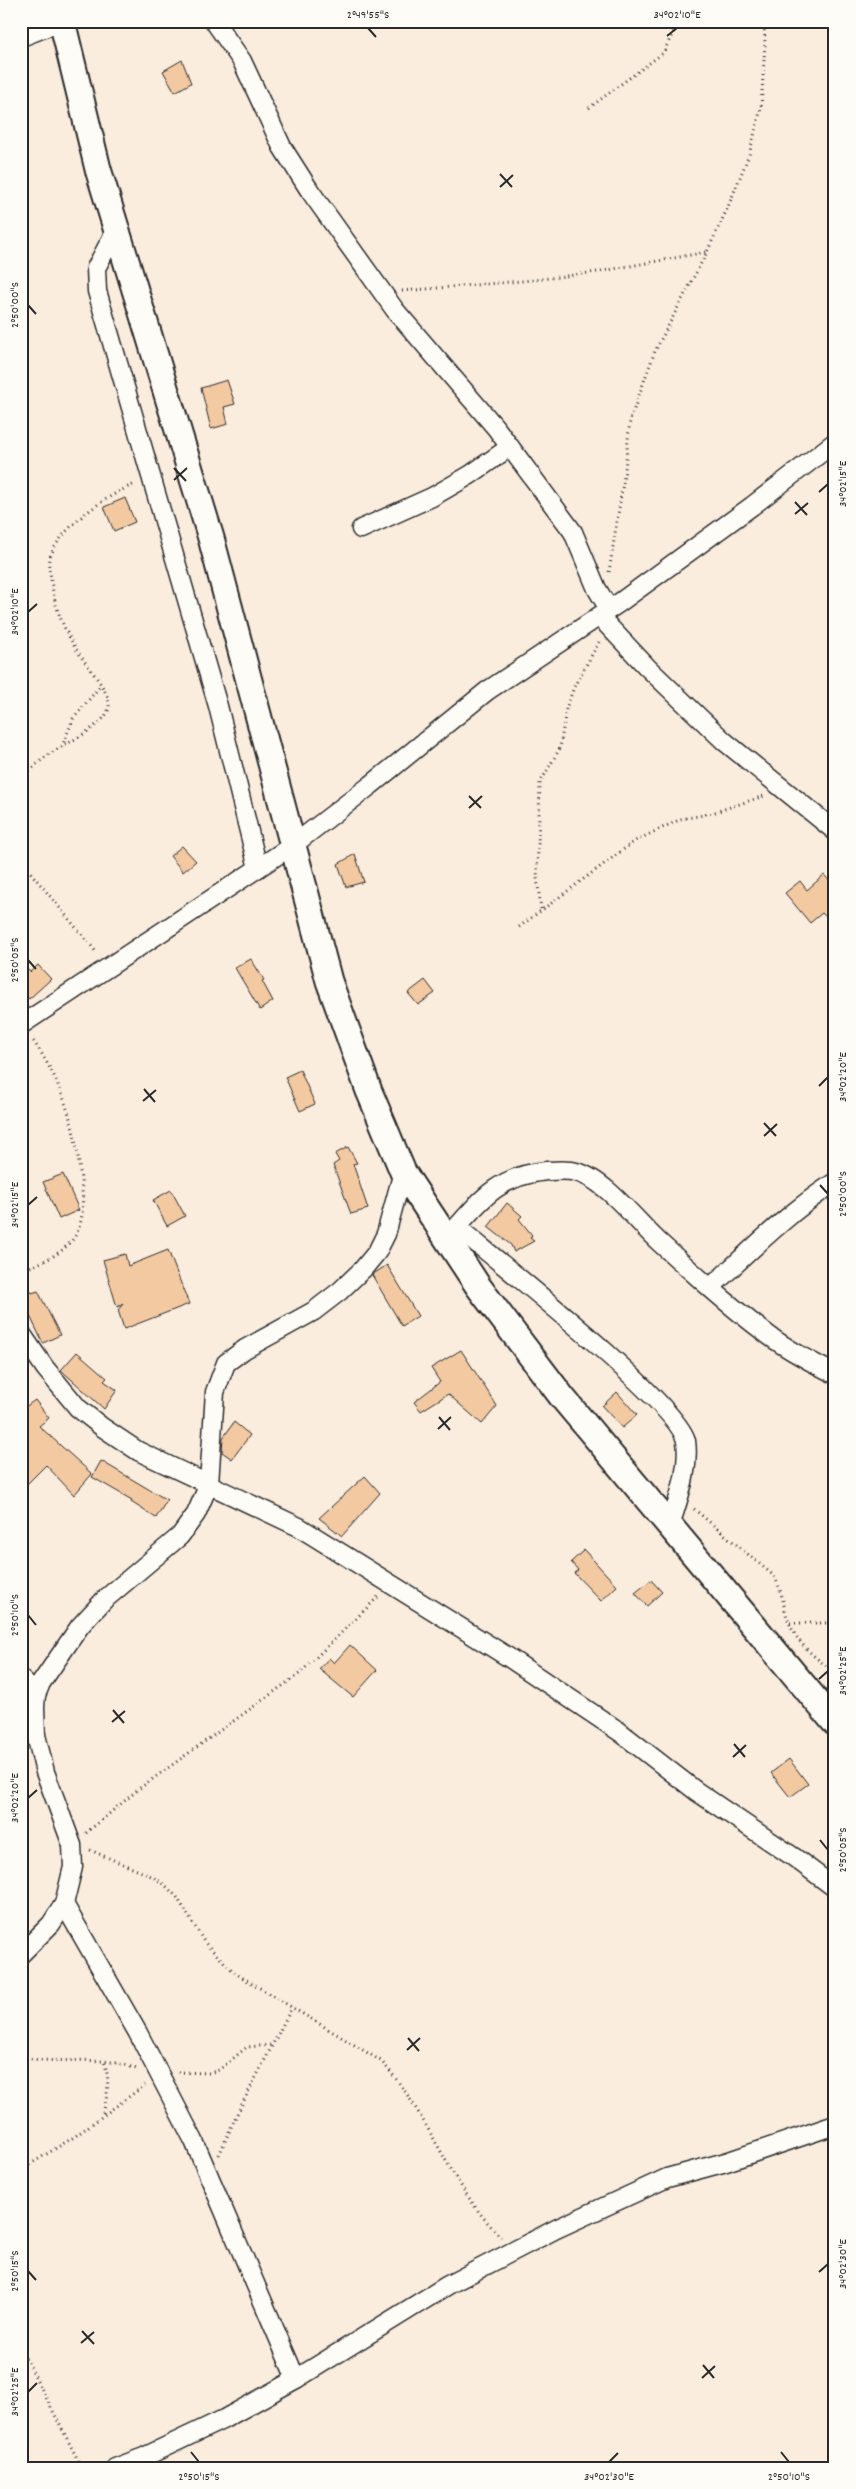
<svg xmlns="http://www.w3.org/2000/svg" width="856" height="2489" font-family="Dekko,sans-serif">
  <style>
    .building { fill: #f3c9a2; stroke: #2b2b2b }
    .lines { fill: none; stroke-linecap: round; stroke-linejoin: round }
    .minor-casing { stroke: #2b2b2b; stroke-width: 21 }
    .secondary-casing { stroke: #2b2b2b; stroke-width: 29 }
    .path { stroke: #2b2b2b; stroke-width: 3; stroke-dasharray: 1 4; stroke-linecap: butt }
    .minor { stroke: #fdfcf7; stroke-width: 18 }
    .secondary { stroke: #fdfcf7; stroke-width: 25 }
    .ticks { fill: none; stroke: #2b2b2b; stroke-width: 2 }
    .neatline { fill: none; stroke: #2b2b2b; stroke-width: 2 }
    .ticks-label { font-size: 12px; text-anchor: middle; fill: #2b2b2b }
  </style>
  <rect width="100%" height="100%" fill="#faedde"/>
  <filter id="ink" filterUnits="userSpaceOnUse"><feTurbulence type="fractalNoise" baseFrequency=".02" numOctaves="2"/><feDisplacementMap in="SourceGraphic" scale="10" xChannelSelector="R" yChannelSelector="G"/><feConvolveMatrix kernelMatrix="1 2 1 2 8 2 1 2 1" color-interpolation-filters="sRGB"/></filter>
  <g filter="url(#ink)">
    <!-- building -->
    <g class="building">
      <polygon points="182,60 191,83 175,92 163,71"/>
      <polygon points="227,380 235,404 224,407 228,424 211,429 201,388"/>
      <polygon points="125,498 135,522 114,531 104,507"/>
      <polygon points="182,846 196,861 183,872 170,856"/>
      <polygon points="355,854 364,882 346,887 338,864"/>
      <polygon points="824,875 835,886 835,912 827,918 822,913 810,923 785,893 800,881 807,890"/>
      <polygon points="251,959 264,980 262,981 273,1001 260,1010 235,968"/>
      <polygon points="21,963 30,972 38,965 51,979 29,999 21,990"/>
      <polygon points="425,980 435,993 418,1005 408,993"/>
      <polygon points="300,1070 315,1104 300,1111 285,1077"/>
      <polygon points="348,1147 357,1163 353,1164 368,1209 351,1214 333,1165 339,1161 335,1154"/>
      <polygon points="63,1174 79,1210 59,1219 43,1182"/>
      <polygon points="171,1190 185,1216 167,1226 153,1200"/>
      <polygon points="507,1203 522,1216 519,1219 532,1235 530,1238 534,1241 514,1252 511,1245 488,1227"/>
      <polygon points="168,1250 189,1304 124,1329 118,1310 123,1304 117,1307 103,1260 125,1254 128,1266"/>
      <polygon points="387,1265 418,1316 402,1326 372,1275"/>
      <polygon points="21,1275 32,1293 38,1291 60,1335 43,1343 29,1314 26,1315 21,1306"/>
      <polygon points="461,1350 497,1406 482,1424 448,1394 421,1411 414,1402 440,1382 431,1368"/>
      <polygon points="77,1352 107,1378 104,1381 117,1390 104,1409 61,1370"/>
      <polygon points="617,1392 637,1415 622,1428 602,1406"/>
      <polygon points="35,1400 49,1418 39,1426 92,1474 74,1495 46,1465 21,1490 21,1410"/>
      <polygon points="234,1422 250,1435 232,1459 222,1452 223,1438"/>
      <polygon points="101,1461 167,1500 156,1518 131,1502 132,1500 92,1477"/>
      <polygon points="365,1476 380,1493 342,1536 319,1518"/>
      <polygon points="584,1550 617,1586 601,1601 574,1573 578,1570 571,1562"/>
      <polygon points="651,1580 662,1592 647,1606 635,1593"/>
      <polygon points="350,1645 377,1670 353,1697 319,1669 329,1658 334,1663"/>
      <polygon points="789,1759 808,1784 790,1797 771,1773"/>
    </g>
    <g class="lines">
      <defs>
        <g id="minor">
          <polyline points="214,21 242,61 282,147 310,191 395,310 496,428 573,532 597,589 609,609"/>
          <polyline points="21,37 62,21"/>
          <polyline points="116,230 96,268 97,291 218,706 258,868"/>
          <polyline points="361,529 432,497 470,475 510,447"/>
          <polyline points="599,616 647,667 724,741 835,831"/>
          <polyline points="21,1025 293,845 371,785 487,691 619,603 752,506 835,442"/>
          <path d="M457 1227C495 1259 680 1405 686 1441 690 1470 678 1499 670 1526"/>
          <path d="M446 1239C478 1204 495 1176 546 1171 556 1171 566 1169 576 1172 604 1178 638 1223 659 1242 693 1273 727 1304 763 1331 784 1348 811 1362 835 1374"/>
          <path d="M711 1287C751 1250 789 1212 835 1182"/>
          <polyline points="21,1333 45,1368 78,1408 102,1427 138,1451 299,1527 508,1657 620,1732 696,1791 795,1858 835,1888"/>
          <polyline points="21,1679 36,1695"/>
          <polyline points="64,1904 138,2033 194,2141 296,2379"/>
          <polyline points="21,1954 51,1924 64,1904 73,1867 72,1845 45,1772 36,1735 35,1707 36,1695 41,1683 80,1626 104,1600 180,1536 196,1514 209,1484 215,1392 226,1363 245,1349 314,1311 340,1291 363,1269 377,1252 386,1234 403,1172"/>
          <polyline points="115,2468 144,2457 224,2419 296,2379 448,2285 556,2229 667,2178 726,2162 835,2125"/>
        </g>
        <polyline id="secondary" points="62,21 98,169 211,538 329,981 369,1091 403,1172 478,1286 562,1397 835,1723"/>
      </defs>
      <!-- minor casing -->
      <use href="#minor" class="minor-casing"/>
      <!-- secondary casing -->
      <use href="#secondary" class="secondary-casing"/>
      <!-- path -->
      <g class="path">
        <polyline points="589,108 663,53 679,21"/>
        <polyline points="402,291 534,280 597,272 707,252"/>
        <polyline points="609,572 625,470 630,420 655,351 707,252 728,207 749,155 761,108 765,44 764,21"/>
        <polyline points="62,747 73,719 101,685"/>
        <path d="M21 777C32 770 40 760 51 753 65 744 107 725 109 707 111 693 88 667 80 655 64 631 54 607 51 578 50 572 48 565 49 560 59 527 106 496 135 484"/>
        <polyline points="21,861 97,953"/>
        <polyline points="541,909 537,878 540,783 560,748 566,709 574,687 599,642"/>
        <polyline points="519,927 635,841 681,819 709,814 764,796"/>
        <path d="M21 1270C40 1264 65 1253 75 1236 85 1219 83 1199 81 1180 75 1125 64 1085 32 1039"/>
        <path d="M694 1509 774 1576C782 1590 783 1605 788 1620 796 1643 816 1659 835 1672"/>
        <polyline points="790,1623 835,1623"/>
        <polyline points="86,1833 140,1788 299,1674 378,1597"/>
        <path d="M90 1850 151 1876 164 1884 177 1897 205 1943 235 1973 381 2061C429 2113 450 2187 501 2237"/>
        <path d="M21 2057C60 2066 100 2053 136 2069"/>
        <polyline points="178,2072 209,2073 219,2070 247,2047 273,2045"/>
        <path d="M103 2113C108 2094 110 2079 104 2061"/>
        <polyline points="219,2155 236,2116 292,2007"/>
        <polyline points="21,2170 74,2137 145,2085"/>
        <polyline points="21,2349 82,2468"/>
      </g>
      <!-- minor -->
      <use href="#minor" class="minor"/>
      <!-- secondary -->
      <use href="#secondary" class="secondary"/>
    </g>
  </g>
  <!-- ticks -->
  <path class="ticks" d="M368 28 376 37M667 36 677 28M500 174 512 187M500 187 513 175M28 305 36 314M174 468 186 481M174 480 187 468M819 492 828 484M795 502 807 515M795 514 808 503M28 612 37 604M469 796 481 808M469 808 482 796M28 960 36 969M819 1086 828 1077M144 1089 155 1102M143 1101 156 1090M764 1123 776 1136M764 1136 777 1124M820 1185 828 1194M28 1205 37 1197M439 1417 450 1430M438 1429 451 1417M28 1615 36 1625M819 1679 828 1671M113 1710 124 1723M112 1722 125 1711M734 1744 745 1757M733 1757 746 1745M28 1798 37 1790M820 1840 828 1850M408 2038 419 2051M407 2050 420 2038M28 2271 36 2280M819 2272 828 2264M82 2331 94 2344M81 2343 94 2332M703 2365 714 2378M702 2378 715 2366M28 2392 37 2383M191 2452 199 2462M781 2452 789 2462M609 2462 618 2453"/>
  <!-- margin -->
  <rect width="856" height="2489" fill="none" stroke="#fdfcf7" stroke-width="55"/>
  <rect x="28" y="28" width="800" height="2434" class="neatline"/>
  <g class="ticks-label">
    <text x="368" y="18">2°49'55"S</text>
    <text x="677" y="18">34°02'10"E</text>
    <text transform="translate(14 305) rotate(-90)" y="4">2°50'00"S</text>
    <text transform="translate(842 484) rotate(-90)" y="4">34°02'15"E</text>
    <text transform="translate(14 612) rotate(-90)" y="4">34°02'10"E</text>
    <text transform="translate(14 960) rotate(-90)" y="4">2°50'05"S</text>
    <text transform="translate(842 1077) rotate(-90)" y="4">34°02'20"E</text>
    <text transform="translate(842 1194) rotate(-90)" y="4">2°50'00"S</text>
    <text transform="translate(14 1205) rotate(-90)" y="4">34°02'15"E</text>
    <text transform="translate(14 1615) rotate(-90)" y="4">2°50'10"S</text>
    <text transform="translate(842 1671) rotate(-90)" y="4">34°02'25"E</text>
    <text transform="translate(14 1798) rotate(-90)" y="4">34°02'20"E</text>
    <text transform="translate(842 1850) rotate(-90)" y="4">2°50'05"S</text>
    <text transform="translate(842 2264) rotate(-90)" y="4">34°02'30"E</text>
    <text transform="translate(14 2271) rotate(-90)" y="4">2°50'15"S</text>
    <text transform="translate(14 2392) rotate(-90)" y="4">34°02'25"E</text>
    <text x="199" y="2480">2°50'15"S</text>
    <text x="609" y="2480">34°02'30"E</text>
    <text x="789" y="2480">2°50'10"S</text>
  </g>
</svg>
